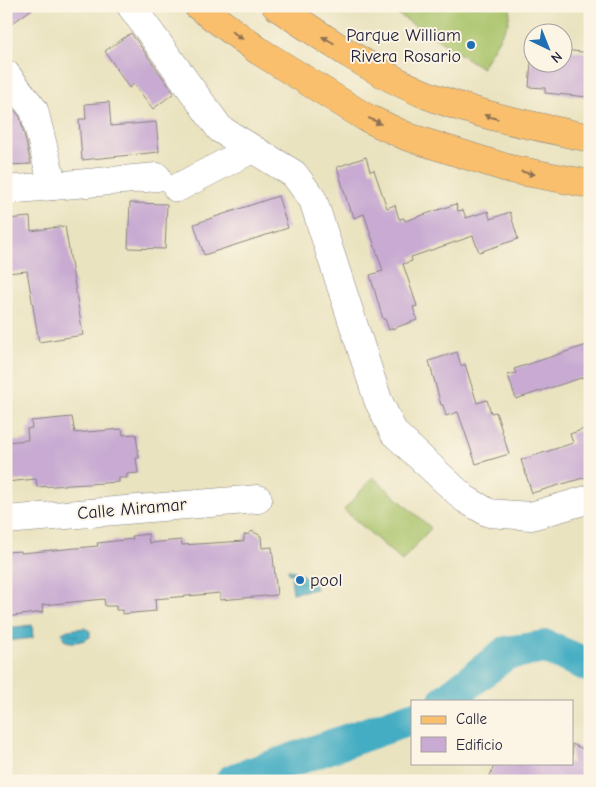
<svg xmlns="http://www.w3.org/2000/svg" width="596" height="787" font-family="'Comic Neue',sans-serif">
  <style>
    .pitch { fill: #a7c268; stroke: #647252 }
    .water { fill: url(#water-ripples); stroke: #33687f }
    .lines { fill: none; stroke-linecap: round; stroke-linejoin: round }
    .river { stroke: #44adc3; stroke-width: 34 }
    .building { fill: #c8aad2 }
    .minor-casing { stroke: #86827e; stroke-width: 29 }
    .major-casing { stroke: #86827e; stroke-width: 29 }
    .minor { stroke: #fff; stroke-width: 28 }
    .major { stroke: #f9bf6d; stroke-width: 28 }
    .oneway { fill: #8e7054 }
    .poi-dot { fill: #1f6fb2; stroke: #fcf5e5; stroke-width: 2 }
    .labels { text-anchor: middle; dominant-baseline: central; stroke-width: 4; stroke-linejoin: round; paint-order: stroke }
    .poi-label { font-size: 18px; fill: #22223b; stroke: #fcf5e5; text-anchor: end }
    .street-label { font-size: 18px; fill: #22223b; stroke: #fcf5e5 }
  </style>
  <defs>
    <pattern id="water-ripples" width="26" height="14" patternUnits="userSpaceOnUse" patternTransform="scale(1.25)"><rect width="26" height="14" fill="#44adc3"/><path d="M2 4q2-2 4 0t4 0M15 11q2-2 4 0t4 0" fill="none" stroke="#388ca0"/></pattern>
  </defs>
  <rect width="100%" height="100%" fill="#fcf5e5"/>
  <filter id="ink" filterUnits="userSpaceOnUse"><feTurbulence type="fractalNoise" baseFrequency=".02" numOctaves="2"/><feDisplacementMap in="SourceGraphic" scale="10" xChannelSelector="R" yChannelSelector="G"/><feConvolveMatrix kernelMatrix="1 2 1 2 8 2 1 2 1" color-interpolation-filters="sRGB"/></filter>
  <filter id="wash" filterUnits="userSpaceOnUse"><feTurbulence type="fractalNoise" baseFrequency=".0096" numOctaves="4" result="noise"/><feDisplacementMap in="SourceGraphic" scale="20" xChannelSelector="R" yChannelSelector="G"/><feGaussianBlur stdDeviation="1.12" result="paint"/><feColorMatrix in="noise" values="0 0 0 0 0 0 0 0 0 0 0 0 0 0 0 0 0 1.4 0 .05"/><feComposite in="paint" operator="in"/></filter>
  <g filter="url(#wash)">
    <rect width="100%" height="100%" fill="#eae3c0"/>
    <!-- pitch -->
    <g class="pitch">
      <polygon points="385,6 511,6 508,23 482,68"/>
      <polygon points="373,477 431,528 402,561 344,510"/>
    </g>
    <!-- water -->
    <g class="water">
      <path d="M288 570C299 570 307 579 315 585L316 589 293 593 291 577H294V574H289Z"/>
      <polygon points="32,625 33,638 6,641 6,628"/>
      <path d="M84 628 90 631V637C83 642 71 644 64 640L62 633 68 630Z"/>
    </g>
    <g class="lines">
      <!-- river -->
      <g class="river">
        <polyline points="445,701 506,653 546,647 590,666"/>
        <polyline points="232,781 412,718"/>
      </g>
    </g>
    <g id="blocks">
      <!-- building -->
      <g class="building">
        <polygon points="6,6 36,6 6,28"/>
        <polygon points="131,33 174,93 153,109 134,84 129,88 105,51"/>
        <polygon points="564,50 590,53 588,97 545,93 545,88 529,87 531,62 564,62"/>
        <polygon points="6,100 20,117 31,164 6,165"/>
        <polygon points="109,102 111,126 156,122 159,152 82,160 79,119 86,119 85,104"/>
        <polygon points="366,157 370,171 374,170 387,208 395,205 399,219 404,218 405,221 456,204 458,211 463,210 466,218 488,211 490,219 510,212 518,239 479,252 473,236 411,257 412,261 403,264 417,306 413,307 417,320 389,330 385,319 383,319 370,275 383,271 364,214 354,218 352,211 350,211 337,167"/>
        <polygon points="278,196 288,228 204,255 194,224"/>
        <polygon points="130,203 167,204 165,249 128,248"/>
        <polygon points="30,217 31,231 65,226 83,335 39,342 27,271 6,273 6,219"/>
        <polygon points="590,344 590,375 516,399 508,375 516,373 514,369"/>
        <polygon points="457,352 461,366 465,364 477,403 487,400 491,413 496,412 509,454 476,464 458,412 446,416 443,405 441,405 429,361"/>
        <polygon points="72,417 75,433 122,429 123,435 136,434 139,458 136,458 138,473 127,474 127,478 119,478 119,482 88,484 37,487 36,479 6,482 6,442 28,440 27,429 32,428 31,421"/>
        <polygon points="590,427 590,476 532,493 521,460 573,443 570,434"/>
        <polygon points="252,531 261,536 262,548 272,547 277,595 220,600 220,593 155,599 156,611 122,614 122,610 116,610 116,606 105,606 104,599 42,605 43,612 6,617 6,552 21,551 21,553 98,546 97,543 133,539 132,536 148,534 149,543 181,540 182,545 244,541 244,535 249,534"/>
        <polygon points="572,744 590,752 590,781 488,781 495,763 572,763"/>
      </g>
    </g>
  </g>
  <g filter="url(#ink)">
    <use href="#blocks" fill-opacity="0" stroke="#86827e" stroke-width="1"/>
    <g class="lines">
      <defs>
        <g id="minor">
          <polyline points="131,6 220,129 294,174 313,200 378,400 394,433 465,499 489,513 531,516 590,499"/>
          <polyline points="6,74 34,110 53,186"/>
          <polyline points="177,188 252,149"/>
          <polyline points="6,190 157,177"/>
          <polyline points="6,520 258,499"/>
        </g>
        <g id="major">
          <polyline points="198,6 259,51 365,117 408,137 510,169 590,184"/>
          <path d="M276 6C322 37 376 74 427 95 480 116 535 126 590 138"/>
        </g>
      </defs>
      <!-- minor casing -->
      <use href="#minor" class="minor-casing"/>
      <!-- major casing -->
      <use href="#major" class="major-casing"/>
      <!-- minor -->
      <use href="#minor" class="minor"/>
      <!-- major -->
      <use href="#major" class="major"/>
    </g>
    <!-- one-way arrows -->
    <defs><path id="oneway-solid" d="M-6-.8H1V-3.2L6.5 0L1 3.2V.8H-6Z" transform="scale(1.25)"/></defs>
    <g class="oneway">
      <use href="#oneway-solid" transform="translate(237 35) rotate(36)"/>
      <use href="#oneway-solid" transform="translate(328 40) rotate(-150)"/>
      <use href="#oneway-solid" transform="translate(491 117) rotate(-163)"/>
      <use href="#oneway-solid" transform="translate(375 121) rotate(25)"/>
      <use href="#oneway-solid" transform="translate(528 173) rotate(11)"/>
    </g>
  </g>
  <!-- markers -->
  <g class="poi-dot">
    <circle cx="471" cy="45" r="5"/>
    <circle cx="300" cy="580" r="5"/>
  </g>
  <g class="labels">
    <!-- poi labels -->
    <g class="poi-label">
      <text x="461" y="35">Parque William<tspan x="461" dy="21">Rivera Rosario</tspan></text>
      <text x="310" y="580" text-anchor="start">pool</text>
    </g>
    <!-- street labels -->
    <g class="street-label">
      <text transform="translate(132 509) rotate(-5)">Calle Miramar</text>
    </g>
  </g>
  <!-- margin -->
  <rect width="596" height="787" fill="none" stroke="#fcf5e5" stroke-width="25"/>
  <!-- legend -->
  <rect x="411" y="700" width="162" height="65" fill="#fcf5e5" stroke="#a5a1a1"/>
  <rect x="421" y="716" width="25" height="8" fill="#f9bf6d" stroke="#a5a1a1"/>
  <text x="456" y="724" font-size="15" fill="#22223b">Calle</text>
  <rect x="421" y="737" width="25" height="15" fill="#c8aad2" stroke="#a5a1a1"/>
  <text x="456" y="750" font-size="15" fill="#22223b">Edificio</text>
  <!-- north arrow -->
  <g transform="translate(548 48) rotate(137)"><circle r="24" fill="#fcf5e5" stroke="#a5a1a1"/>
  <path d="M0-4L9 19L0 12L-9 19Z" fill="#1f6fb2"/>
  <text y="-8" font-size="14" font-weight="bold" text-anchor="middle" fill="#22223b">N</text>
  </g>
</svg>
